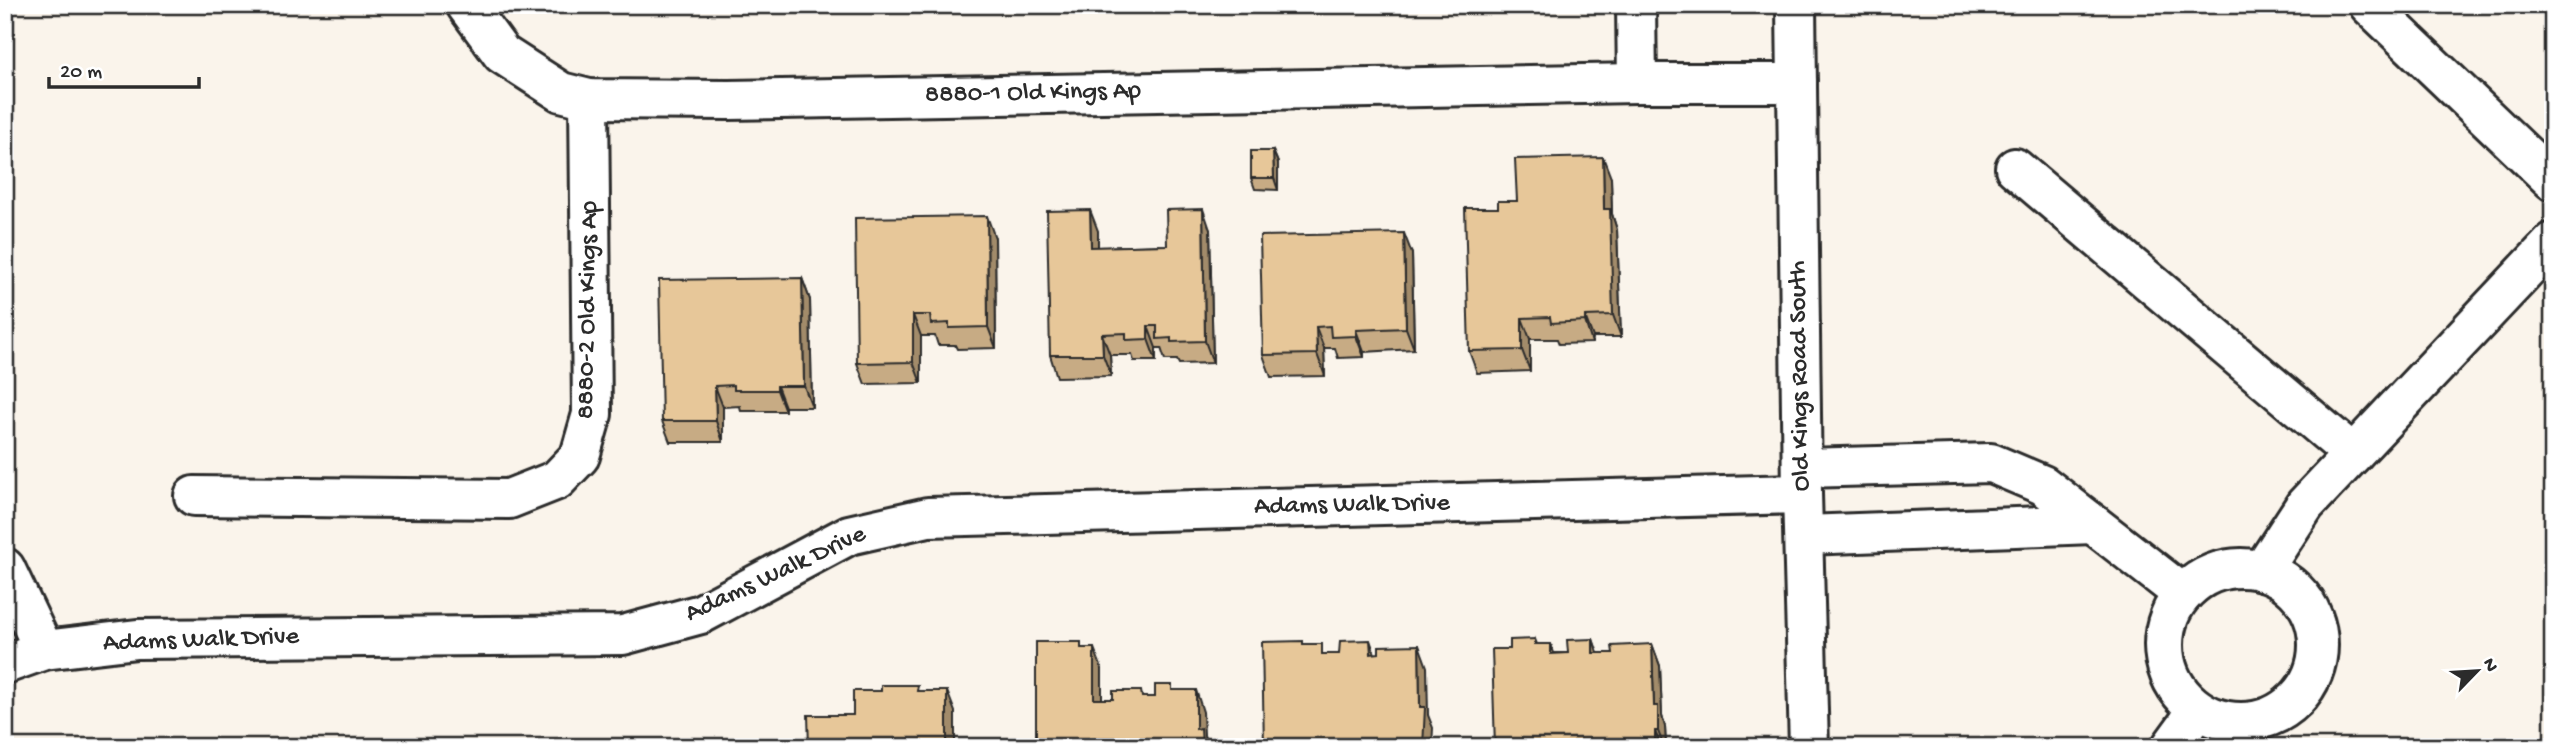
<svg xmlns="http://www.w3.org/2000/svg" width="2558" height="752" font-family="'Gochi Hand',sans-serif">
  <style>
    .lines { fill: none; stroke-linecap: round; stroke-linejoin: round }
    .minor-casing { stroke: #2b2b2b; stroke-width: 44 }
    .tertiary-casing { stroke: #2b2b2b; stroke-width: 44 }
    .minor { stroke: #fff; stroke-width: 38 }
    .tertiary { stroke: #fff; stroke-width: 38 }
    .wall { fill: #c7ab84; stroke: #2b2b2b; stroke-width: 2 }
    .shaded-wall { fill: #a28b6b; stroke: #2b2b2b; stroke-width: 2 }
    .building { fill: #e7c799; stroke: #2b2b2b; stroke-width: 2 }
    .labels { text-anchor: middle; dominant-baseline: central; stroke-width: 6; stroke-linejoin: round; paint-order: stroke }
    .street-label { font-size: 26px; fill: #2b2b2b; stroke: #fff }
  </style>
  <rect width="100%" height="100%" fill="#faf4eb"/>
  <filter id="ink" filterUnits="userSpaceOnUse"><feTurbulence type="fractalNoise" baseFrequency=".0143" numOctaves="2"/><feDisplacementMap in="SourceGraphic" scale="14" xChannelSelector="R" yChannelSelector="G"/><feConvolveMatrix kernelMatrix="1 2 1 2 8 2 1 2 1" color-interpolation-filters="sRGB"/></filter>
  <g filter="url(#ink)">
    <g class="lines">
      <defs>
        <g id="minor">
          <polyline points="466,5 502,54 561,92 589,99 729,100 1637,83 1797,83"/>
          <polyline points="1636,5 1637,83"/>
          <polyline points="2369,5 2553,181"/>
          <polyline points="2015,168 2353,454"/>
          <polyline points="1803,468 1991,463 2043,485 2183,594"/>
          <polyline points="194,496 509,499 557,480 580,456 592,414 589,99"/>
          <polyline points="1805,535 2093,524"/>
          <polyline points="5,568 44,650"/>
          <circle cx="2241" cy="645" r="77"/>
          <polyline points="2262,571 2305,505 2553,242"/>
          <polyline points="5,664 44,650 137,639 623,635 701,614 849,535 928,517 1802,494"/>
          <polyline points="2171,747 2198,710"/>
        </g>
        <polyline id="tertiary" points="1796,5 1802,494 1809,747"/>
      </defs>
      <!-- minor casing -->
      <use href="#minor" class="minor-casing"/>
      <!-- tertiary casing -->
      <use href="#tertiary" class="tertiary-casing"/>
      <!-- minor -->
      <use href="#minor" class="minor"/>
      <!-- tertiary -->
      <use href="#tertiary" class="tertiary"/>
    </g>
    <!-- wall -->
    <g class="wall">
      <polygon points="1273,151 1278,163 1278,190 1255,189 1251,178"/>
      <polygon points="1611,178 1612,214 1617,230 1621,337 1593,337 1592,343 1559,344 1557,339 1530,339 1530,371 1477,373 1469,351 1498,208 1517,201"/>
      <polygon points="1210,230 1213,363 1179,364 1177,360 1165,360 1161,348 1156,348 1156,361 1134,361 1132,355 1110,355 1111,376 1057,377 1050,355 1098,231 1098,247 1167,245"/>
      <polygon points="995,238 996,348 957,349 955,345 938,345 935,336 921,336 921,383 865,384 857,363"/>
      <polygon points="1412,254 1414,349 1364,352 1364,357 1338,358 1335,348 1324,348 1325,376 1271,377 1263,355"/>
      <polygon points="802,278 810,300 812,407 785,407 785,411 741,411 740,406 723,407 723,442 670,442 662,421"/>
      <polygon points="1535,639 1537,644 1551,644 1554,653 1568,653 1593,639 1598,653 1613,653 1652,644 1660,666 1662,716 1665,727 1666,747 1495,747"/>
    </g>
    <!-- shaded-wall -->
    <g class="shaded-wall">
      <polygon points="1273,151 1278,163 1278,190 1274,178"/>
      <polygon points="1603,157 1611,178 1612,214 1617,230 1621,337 1613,315 1604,209"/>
      <polygon points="1203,209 1210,230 1213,363 1205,341"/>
      <polygon points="1090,210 1098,231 1098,269 1091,247"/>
      <polygon points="987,216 995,238 996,348 988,327"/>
      <polygon points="1404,233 1412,254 1414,349 1406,328"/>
      <polygon points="802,278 810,300 812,407 804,386"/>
      <polygon points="913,315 921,336 921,383 913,362"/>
      <polygon points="1585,316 1593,337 1592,343 1585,321"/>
      <polygon points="1522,318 1530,339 1530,371 1522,350"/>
      <polygon points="1148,326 1156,348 1156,361 1148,339"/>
      <polygon points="1316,327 1324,348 1325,376 1317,354"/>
      <polygon points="1356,330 1364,352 1364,357 1356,336"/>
      <polygon points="1102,334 1110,355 1111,376 1103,355"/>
      <polygon points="715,386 723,407 723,442 716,421"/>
      <polygon points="777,386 785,407 785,411 777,390"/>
      <polygon points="1593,639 1600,661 1593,653"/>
      <polygon points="1370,640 1378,662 1371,654"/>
      <polygon points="1652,644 1660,666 1662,716 1665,727 1666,747 1664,747 1658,731 1654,706"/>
      <polygon points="1419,645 1427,667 1428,715 1433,728 1432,747 1423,747 1420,707"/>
      <polygon points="1094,648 1102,669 1102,721 1094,699"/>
      <polygon points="1196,690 1203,712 1204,735 1208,747 1202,747 1196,729"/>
      <polygon points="947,691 955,712 955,747 947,747"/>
      <polygon points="1655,731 1661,747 1655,747"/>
    </g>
    <!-- building -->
    <g class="building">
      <polygon points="1251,151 1273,151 1274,178 1251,178"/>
      <polygon points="1603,157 1604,209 1610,209 1613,315 1585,316 1585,321 1551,323 1550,317 1522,318 1522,350 1469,351 1465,208 1498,208 1498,201 1517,201 1515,159"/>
      <polygon points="1203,209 1205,341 1171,342 1171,338 1157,339 1157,326 1148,326 1148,339 1126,340 1126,333 1102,334 1103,355 1050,355 1047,211 1090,210 1091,247 1167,245 1166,210"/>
      <polygon points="987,216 988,327 949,328 949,323 931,324 930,315 913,315 913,362 857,363 855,218"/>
      <polygon points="1404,233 1406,328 1356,330 1356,336 1331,337 1330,326 1316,327 1317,354 1263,355 1260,236"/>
      <polygon points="802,278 804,386 777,386 777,390 734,390 734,385 715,386 716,421 662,421 659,280"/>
      <polygon points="1535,639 1535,644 1551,644 1551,654 1568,653 1567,640 1593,639 1593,653 1613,653 1612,646 1652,644 1654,706 1658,706 1658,731 1655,731 1655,747 1495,747 1492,649 1510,649 1510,640"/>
      <polygon points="1370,640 1371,654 1379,653 1379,646 1419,645 1420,707 1425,707 1423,747 1264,747 1262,642 1303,641 1303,644 1322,644 1322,654 1339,654 1340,641"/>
      <polygon points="1036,642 1081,642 1081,648 1094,648 1094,699 1113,699 1113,691 1141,691 1142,697 1155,697 1155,685 1172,685 1172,690 1196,690 1196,729 1201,728 1202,747 1036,747"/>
      <polygon points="881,685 918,685 917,691 947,691 947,747 809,747 808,715 853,715 853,691 881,691"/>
      <polygon points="423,741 423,747 367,747 367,743"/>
      <polygon points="718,744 718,747 667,747 667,745"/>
      <polygon points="616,746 616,747 568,747"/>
    </g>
  </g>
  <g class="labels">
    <!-- street labels -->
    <g class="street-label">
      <text transform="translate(1033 94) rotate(-1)">8880-1 Old Kings Ap</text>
      <text transform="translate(589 310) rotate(-89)">8880-2 Old Kings Ap</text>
      <text transform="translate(1801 376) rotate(-91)">Old Kings Road South</text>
      <text transform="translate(1352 506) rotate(-1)">Adams Walk Drive</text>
      <text transform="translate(776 575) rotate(-25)">Adams Walk Drive</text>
      <text transform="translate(201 641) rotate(-2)">Adams Walk Drive</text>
    </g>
  </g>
  <!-- margin -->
  <rect width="2558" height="752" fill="none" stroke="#fff" stroke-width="28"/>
  <rect x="14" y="14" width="2530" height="724" fill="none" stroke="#2b2b2b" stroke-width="2.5" filter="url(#ink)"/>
  <!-- north arrow -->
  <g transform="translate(2477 671) rotate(65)" stroke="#ffffff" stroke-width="5" paint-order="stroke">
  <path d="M0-5L12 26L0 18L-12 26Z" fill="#2b2b2b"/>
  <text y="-10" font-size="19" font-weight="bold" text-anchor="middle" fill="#2b2b2b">N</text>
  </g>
  <!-- scale -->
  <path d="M49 77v10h150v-10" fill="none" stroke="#2b2b2b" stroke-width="3.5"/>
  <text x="60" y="77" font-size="21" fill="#2b2b2b" stroke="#ffffff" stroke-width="5" paint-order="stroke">20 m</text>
</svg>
